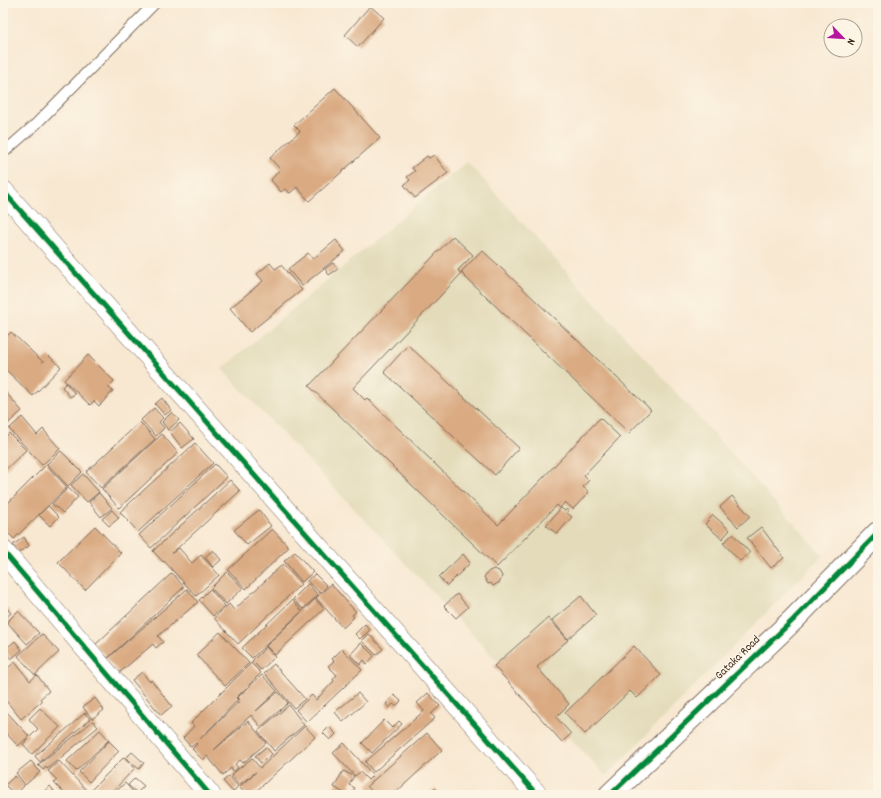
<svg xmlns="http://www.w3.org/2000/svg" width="881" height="798" font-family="Dekko,sans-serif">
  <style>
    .built { fill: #e3dbba }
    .building { fill: #daab83 }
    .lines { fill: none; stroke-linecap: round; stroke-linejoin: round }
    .service-casing { stroke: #7d6c5d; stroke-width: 12 }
    .minor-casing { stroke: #7d6c5d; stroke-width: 22 }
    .tertiary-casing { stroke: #7d6c5d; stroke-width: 24 }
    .service { stroke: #fff; stroke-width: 10 }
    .minor { stroke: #fff; stroke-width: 21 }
    .tertiary { stroke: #fff; stroke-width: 22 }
    .cycleway-casing { stroke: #fcf5e5; stroke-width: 8 }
    .cycleway { stroke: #00873e; stroke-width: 5 }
    .labels { text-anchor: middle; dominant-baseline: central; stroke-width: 3; stroke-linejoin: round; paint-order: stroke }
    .street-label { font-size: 12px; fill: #3b2a1e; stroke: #fcf5e5 }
  </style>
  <rect width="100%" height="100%" fill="#fcf5e5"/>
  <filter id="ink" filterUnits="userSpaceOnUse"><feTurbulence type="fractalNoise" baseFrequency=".025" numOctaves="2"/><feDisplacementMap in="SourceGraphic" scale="8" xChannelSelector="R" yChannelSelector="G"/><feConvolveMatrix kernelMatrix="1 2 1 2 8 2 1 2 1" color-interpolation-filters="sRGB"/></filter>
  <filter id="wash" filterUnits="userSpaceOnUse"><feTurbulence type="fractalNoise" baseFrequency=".012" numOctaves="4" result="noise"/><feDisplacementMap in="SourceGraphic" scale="16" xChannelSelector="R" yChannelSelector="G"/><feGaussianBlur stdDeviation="0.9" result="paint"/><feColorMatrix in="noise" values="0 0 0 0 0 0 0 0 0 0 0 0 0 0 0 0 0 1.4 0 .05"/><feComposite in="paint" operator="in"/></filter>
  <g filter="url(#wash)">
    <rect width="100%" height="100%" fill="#f8e8d2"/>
    <!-- built -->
    <polygon class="built" points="467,162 823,555 606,776 222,369"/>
    <g id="blocks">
      <!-- building -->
      <g class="building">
        <polygon points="370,6 384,18 358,47 345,35"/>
        <polygon points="335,88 380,138 309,201 297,187 290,193 285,189 281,192 271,180 280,169 270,158 300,131 294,125"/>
        <polygon points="434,155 448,173 415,198 404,185 410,180 407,177 415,171 412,168 427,156 429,158"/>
        <polygon points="453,236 473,255 458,270 461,274 353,388 365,400 367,398 498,525 600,418 620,437 584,475 589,480 583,487 589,492 573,509 565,502 560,508 557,505 497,567 309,386"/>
        <polygon points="336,240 345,251 302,286 288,269 308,253 313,259"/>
        <polygon points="482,250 651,410 629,433 463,275 463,274 461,272"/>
        <polygon points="270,263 275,269 281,265 302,290 250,332 230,308 263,281 257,274"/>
        <polygon points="333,263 338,269 329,275 325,269"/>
        <polygon points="11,332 43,362 49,356 61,367 33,396 3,367 3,340"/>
        <polygon points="408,345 519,448 495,475 384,372"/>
        <polygon points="88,355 114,381 108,387 113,391 99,406 94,401 90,405 64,380"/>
        <polygon points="66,383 75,394 70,397 62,387"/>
        <polygon points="3,389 22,411 3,428"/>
        <polygon points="162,398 171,410 165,415 155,404"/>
        <polygon points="154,408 163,418 159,422 164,428 156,436 141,420"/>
        <polygon points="172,412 179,420 168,430 162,422"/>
        <polygon points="22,417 37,435 43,429 60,449 42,465 9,429"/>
        <polygon points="140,422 155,439 101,488 86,472"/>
        <polygon points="180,423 194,439 182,448 170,432"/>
        <polygon points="9,433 26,450 3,472 3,439"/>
        <polygon points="162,434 178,453 119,508 102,489"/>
        <polygon points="195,443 213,463 138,532 120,512"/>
        <polygon points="61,451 82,472 68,486 47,464"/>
        <polygon points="215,464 227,477 151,548 139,535"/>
        <polygon points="46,465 67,487 14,539 3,528 3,508"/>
        <polygon points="83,474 99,492 87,502 71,485"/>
        <polygon points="230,480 240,491 172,553 179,548 192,563 201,555 219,575 196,596 164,561 163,562 153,551"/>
        <polygon points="68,488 78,497 63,513 52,504"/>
        <polygon points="99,493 112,508 101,517 89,502"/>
        <polygon points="732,496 750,516 738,527 720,507"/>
        <polygon points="48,506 59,517 50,526 39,515"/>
        <polygon points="561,508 565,511 567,509 569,511 567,513 572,517 557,534 546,525"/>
        <polygon points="112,510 119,518 109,526 102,519"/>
        <polygon points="259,510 271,526 247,545 234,530"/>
        <polygon points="713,515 730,530 722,539 705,524"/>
        <polygon points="95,526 121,553 85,590 58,562"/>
        <polygon points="761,527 784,558 771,568 747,538"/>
        <polygon points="272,529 289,547 246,589 228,570"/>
        <polygon points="733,534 750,553 740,561 723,543"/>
        <polygon points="24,537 29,546 18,553 13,545"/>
        <polygon points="213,550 221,560 213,567 205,557"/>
        <polygon points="295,552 313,572 302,582 284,561"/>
        <polygon points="463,554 470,563 447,586 439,577"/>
        <polygon points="283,564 301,584 238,644 214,618 229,604 234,610"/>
        <polygon points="494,569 499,571 502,576 500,582 493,586 491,583 488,584 484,577 489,571"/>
        <polygon points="227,572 243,588 226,604 211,588"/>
        <polygon points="172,573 184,587 108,658 95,645"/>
        <polygon points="315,574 327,586 320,593 307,581"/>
        <polygon points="308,584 318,595 303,609 293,599"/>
        <polygon points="331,584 356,612 352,615 354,617 343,628 316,598"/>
        <polygon points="187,589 198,602 158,636 163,642 156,648 153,644 119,673 107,659"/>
        <polygon points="210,589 225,606 213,616 199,600"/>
        <polygon points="457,594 468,607 456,618 444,606"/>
        <polygon points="581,596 596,615 568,639 552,620"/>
        <polygon points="315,599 324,609 275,655 266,646"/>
        <polygon points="292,600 302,611 252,658 242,648"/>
        <polygon points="3,604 11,613 3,620"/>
        <polygon points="18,611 39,633 27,644 7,622"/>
        <polygon points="548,618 568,640 537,667 569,704 556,717 571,734 562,742 494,666"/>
        <polygon points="365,624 370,630 360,639 355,634"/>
        <polygon points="220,632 249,663 225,686 196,655"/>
        <polygon points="42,634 59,652 35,675 18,656"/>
        <polygon points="369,634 383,649 376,655 362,641"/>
        <polygon points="15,641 22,650 11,659 4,650"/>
        <polygon points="361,643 374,656 367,664 364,660 360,665 350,655"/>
        <polygon points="634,646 661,675 637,698 630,691 585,734 565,713"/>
        <polygon points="266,647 275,657 261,670 252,661"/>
        <polygon points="342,649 362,670 307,722 296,710 312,695 316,700 334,681 333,679 337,675 328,666 334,661 332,659"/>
        <polygon points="15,662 30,681 37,675 49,691 40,699 42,701 21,719 3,697 3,672"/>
        <polygon points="251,663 261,673 236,698 238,700 200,739 240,701 237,698 262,675 277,691 256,711 278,692 288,703 261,727 251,715 214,750 248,721 266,743 243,763 240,760 235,764 238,768 233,772 231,768 223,775 207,756 203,760 192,749 197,744 196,743 191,747 183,738 194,726 191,723"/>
        <polygon points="274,664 305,699 294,708 264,673"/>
        <polygon points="142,672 150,682 151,680 172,706 161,715 132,680"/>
        <polygon points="358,693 366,702 343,722 335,712"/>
        <polygon points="428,693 440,706 431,714 435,718 374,772 365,762 424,711 417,703"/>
        <polygon points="394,695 401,701 396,706 393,704 389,708 386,704"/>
        <polygon points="95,698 104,710 92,719 83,707"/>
        <polygon points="289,705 304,725 274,751 258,731"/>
        <polygon points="40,708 60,727 32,754 23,744 38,729 29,719"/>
        <polygon points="4,709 29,736 18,746 3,730 3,711"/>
        <polygon points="85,713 90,719 40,762 35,756"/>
        <polygon points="384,720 392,728 399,721 402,724 372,753 362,743"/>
        <polygon points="93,721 98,727 47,769 46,767 43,770 38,765"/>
        <polygon points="305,726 315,737 252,795 247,795 239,787 256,772 239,785 231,775 252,758 260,768"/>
        <polygon points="329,727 336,734 330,740 323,733"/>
        <polygon points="100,730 109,740 76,771 67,761"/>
        <polygon points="427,733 442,750 393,795 375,795 367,786"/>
        <polygon points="109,741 119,751 89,782 79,772"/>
        <polygon points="344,743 373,775 368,780 360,772 355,776 333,753"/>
        <polygon points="266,747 272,754 261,763 255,756"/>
        <polygon points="132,752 144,763 139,769 126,758"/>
        <polygon points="124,757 135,768 109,795 93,795 90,791"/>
        <polygon points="31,761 40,772 25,785 16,773"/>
        <polygon points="59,761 91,795 66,795 54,783 57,780 48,771"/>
        <polygon points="343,771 354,776 349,785 355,788 351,795 347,795 334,787"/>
        <polygon points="15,776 24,786 15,795 5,785"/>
        <polygon points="229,776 238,786 233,792 223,781"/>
        <polygon points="135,778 144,786 137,793 128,785"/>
        <polygon points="125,783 136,795 112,795"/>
        <polygon points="50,786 57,795 40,795"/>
        <polygon points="435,788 441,795 428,795"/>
      </g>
    </g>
  </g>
  <g filter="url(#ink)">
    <use href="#blocks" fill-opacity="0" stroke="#7d6c5d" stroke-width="1"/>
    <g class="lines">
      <defs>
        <polyline id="service" points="3,153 36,124 155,3"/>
        <g id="minor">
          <polyline points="3,191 537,795"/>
          <polyline points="3,551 210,795"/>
        </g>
        <polyline id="tertiary" points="610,795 793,620 878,533"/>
      </defs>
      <!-- service casing -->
      <use href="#service" class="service-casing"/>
      <!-- minor casing -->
      <use href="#minor" class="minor-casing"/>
      <!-- tertiary casing -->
      <use href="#tertiary" class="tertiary-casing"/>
      <!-- service -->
      <use href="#service" class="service"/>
      <!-- minor -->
      <use href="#minor" class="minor"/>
      <!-- tertiary -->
      <use href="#tertiary" class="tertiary"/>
      <defs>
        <g id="cycleway">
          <polyline points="3,191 537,795"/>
          <polyline points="3,551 210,795"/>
          <polyline points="610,795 793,620 878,533"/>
        </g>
      </defs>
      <!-- cycleway casing -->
      <use href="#cycleway" class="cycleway-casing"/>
      <!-- cycleway -->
      <use href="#cycleway" class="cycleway"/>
    </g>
  </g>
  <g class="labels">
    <!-- street labels -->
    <g class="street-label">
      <text transform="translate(738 658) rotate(-44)">Gataka Road</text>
    </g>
  </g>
  <!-- margin -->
  <rect width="881" height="798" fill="none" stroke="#fcf5e5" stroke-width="16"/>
  <!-- north arrow -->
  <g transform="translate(843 38) rotate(115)"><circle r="19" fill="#fcf5e5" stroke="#afa495"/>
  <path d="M0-3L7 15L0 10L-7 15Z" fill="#b5179e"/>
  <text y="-6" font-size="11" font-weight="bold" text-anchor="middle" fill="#3b2a1e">N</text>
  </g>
</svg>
